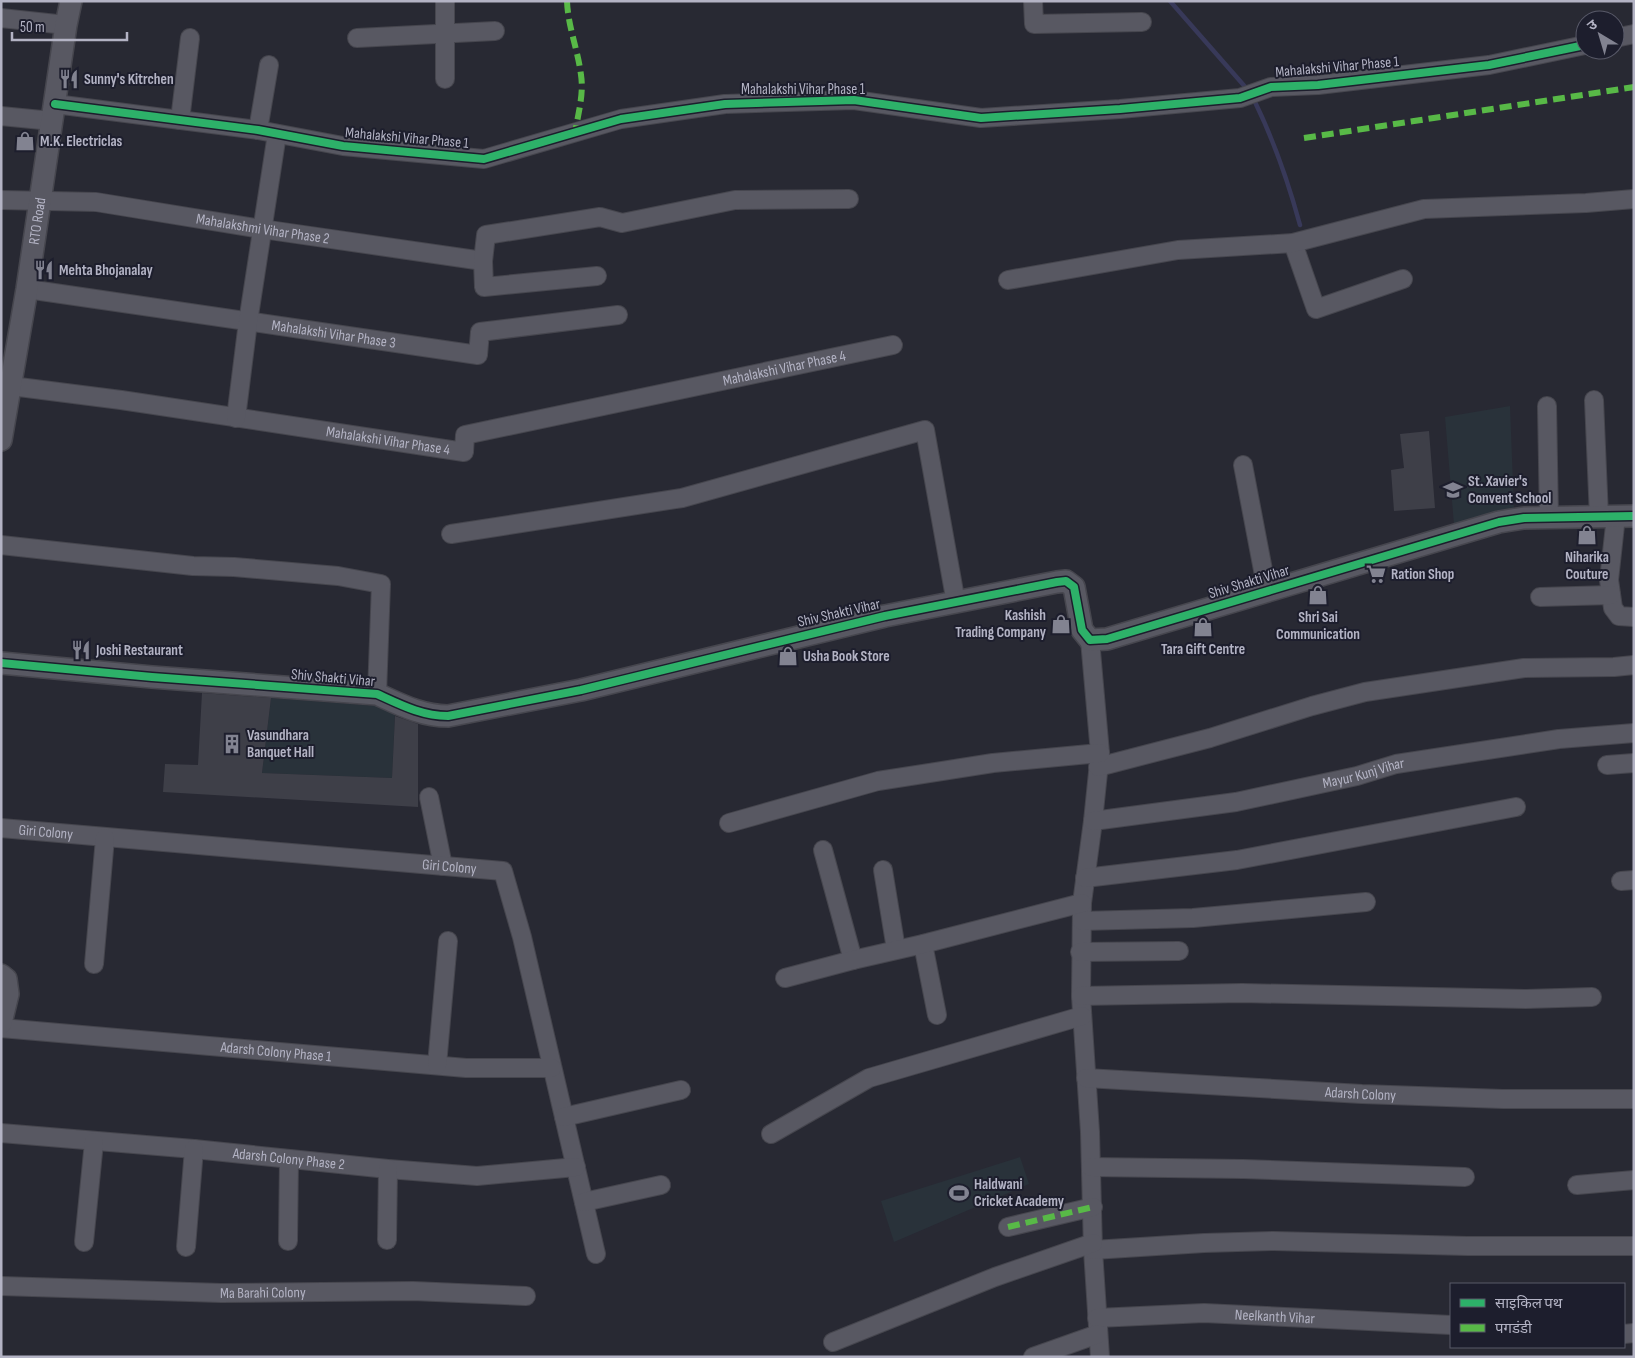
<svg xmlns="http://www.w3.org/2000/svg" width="1635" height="1358" font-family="'Sofia Sans Condensed','Noto Sans Devanagari',sans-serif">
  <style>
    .green { fill: #29323a }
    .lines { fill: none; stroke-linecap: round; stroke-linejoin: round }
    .stream { stroke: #383959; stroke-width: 4.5 }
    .building { fill: #3e3f48 }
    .minor-casing { stroke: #46464e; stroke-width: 20 }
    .tertiary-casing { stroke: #46464e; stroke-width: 24 }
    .minor { stroke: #585862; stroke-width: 18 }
    .tertiary { stroke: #585862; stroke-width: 21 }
    .quiet { stroke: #58b947; stroke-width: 6; stroke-dasharray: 12 6; stroke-linecap: butt }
    .cycleway-casing { stroke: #1d1e2d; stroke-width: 11 }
    .cycleway { stroke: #2db169; stroke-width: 8 }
    .labels { text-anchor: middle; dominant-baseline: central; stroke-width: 4; stroke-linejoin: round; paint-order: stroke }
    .street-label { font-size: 15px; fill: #b3b3c4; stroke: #1d1e2d }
    .poi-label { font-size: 15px; font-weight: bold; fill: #b3b3c4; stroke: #1d1e2d; text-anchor: start }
  </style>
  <rect width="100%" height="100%" fill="#282933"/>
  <!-- green -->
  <g class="green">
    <polygon points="1510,406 1514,510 1454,525 1445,417"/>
    <polygon points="271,698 377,706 395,713 392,778 262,773"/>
    <polygon points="1020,1157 1029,1184 894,1242 881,1201"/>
  </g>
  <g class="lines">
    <!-- stream -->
    <g class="stream">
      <polyline points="1170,1 1247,89"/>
      <path d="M1255 102C1275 143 1288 181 1300 225"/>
    </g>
  </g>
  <!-- building -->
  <g class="building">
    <polygon points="1429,431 1435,508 1394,511 1391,470 1404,468 1400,434"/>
    <polygon points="202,693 271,698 262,773 392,778 395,716 418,724 418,807 163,792 165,764 198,765"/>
  </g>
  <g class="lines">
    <defs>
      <g id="minor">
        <polyline points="1033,1 1034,24 1142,22"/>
        <polyline points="1,18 66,25"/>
        <polyline points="357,38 495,31"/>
        <polyline points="1615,38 1634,34"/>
        <polyline points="445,79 445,1"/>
        <polyline points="55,104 258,130 343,146 484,159 621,119 725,104 854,100 981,118 1120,109 1240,98 1271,87 1318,85 1489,65 1585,45"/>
        <polyline points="1,116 52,121"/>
        <polyline points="180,120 190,38"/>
        <polyline points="258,130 269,65"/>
        <path id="s1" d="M1 200 96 202 262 229 483 261"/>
        <polyline points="1293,243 1316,309 1403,279"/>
        <polyline points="597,276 484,287 483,261 486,235 600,217 622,223 735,200 849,199"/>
        <polyline points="1008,280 1178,250 1293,243 1424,209 1586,203 1634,199"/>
        <path id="s2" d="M27 289 478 355 480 332 618 315"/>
        <path id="s3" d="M11 386 121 400 464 452 465 435 893 345"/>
        <polyline points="1594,400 1599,517"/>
        <polyline points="1547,406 1549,518"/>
        <polyline points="236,418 248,322 277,134"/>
        <polyline points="1243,465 1267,591"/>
        <polyline points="1616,516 1609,580 1613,608 1619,616 1634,617"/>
        <polyline points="451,534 682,498 925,430 956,603"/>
        <polyline points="1,545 193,566 234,567 338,576 381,584 377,694"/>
        <polyline points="1540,597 1611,595"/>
        <polyline points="1090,640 1100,753 1093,821 1082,903 1081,996 1090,1132 1093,1250 1100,1357"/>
        <polyline points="1607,765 1634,763"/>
        <polyline points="1098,767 1210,738 1312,706 1365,692 1524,668 1614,667 1634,665"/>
        <polyline points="429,797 443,866"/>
        <path id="s4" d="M1093 821 1236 802 1357 776 1396 764 1559 739 1634 733"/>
        <polyline points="729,823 878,781 993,763 1100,753"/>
        <path id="s5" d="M1 828 503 871 522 937 596 1254"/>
        <polyline points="823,850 853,960"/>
        <polyline points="883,870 896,949"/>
        <polyline points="1085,878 1237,860 1516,807"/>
        <polyline points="1621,881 1634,880"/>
        <polyline points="1082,921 1193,918 1366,902"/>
        <polyline points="923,944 937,1015"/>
        <polyline points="1080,952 1179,951"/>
        <polyline points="94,964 105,838"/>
        <polyline points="785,978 853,960 923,944 1082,903"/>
        <polyline points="1081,996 1242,993 1526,999 1592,997"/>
        <path id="s6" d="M1 1028 466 1068H552"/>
        <polyline points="437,1065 448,941"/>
        <path id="s7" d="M1086 1078 1362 1094 1503 1099H1634"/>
        <polyline points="564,1117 681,1090"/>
        <path id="s8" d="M1 1133 194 1149 388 1169 477 1176 576 1167"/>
        <polyline points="771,1134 869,1078 1082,1016"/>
        <polyline points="1091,1167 1243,1169 1465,1177"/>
        <polyline points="1577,1185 1634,1180"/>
        <polyline points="584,1202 661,1185"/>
        <polyline points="1008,1227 1093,1207"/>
        <polyline points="387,1240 388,1169"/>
        <polyline points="288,1241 289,1159"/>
        <polyline points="84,1242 94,1142"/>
        <polyline points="186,1247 194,1149"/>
        <polyline points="1093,1250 1204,1243 1274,1241 1467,1246 1634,1246"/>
        <path id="s9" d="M1 1286 221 1293 413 1291 526 1296"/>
        <path id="s10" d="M1097 1318 1204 1313 1451 1325"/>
        <polyline points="1624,1334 1634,1333"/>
        <polyline points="833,1342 995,1277 1093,1243"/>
        <polyline points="1033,1357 1098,1334"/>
      </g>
      <g id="tertiary">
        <path id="s11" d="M1 440 27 289 66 25 71 1"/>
        <path d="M1 663 152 677 377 694C401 705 422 716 448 716L581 690 885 616 1057 582 1066 581 1074 587 1082 630 1090 640 1107 639 1499 522 1524 518 1634 516"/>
        <polyline points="1,975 6,979 8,994 1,1023"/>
      </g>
    </defs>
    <!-- minor casing -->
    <use href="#minor" class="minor-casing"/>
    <!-- tertiary casing -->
    <use href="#tertiary" class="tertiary-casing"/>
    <!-- minor -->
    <use href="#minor" class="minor"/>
    <!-- tertiary -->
    <use href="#tertiary" class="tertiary"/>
    <!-- quiet -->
    <g class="quiet">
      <path d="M567 1C568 27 578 50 581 75 584 94 578 114 575 133"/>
      <polyline points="1304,138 1634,87"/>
      <polyline points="1008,1227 1093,1207"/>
    </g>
    <defs>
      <g id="cycleway">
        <polyline points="55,104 258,130 343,146 484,159 621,119 725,104 854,100 981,118 1120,109 1240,98 1271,87 1318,85 1489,65 1585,45"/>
        <path d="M1 663 152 677 377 694C401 705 422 716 448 716L581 690 885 616 1057 582 1066 581 1074 587 1082 630 1090 640 1107 639 1499 522 1524 518 1634 516"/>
      </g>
    </defs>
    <!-- cycleway casing -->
    <use href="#cycleway" class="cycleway-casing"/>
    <!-- cycleway -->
    <use href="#cycleway" class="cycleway"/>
  </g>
  <!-- icons -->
  <defs>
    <symbol id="restaurant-bare" viewBox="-9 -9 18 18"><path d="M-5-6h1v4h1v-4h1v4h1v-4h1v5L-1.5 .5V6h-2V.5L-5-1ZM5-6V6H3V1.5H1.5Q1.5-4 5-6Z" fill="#828391" stroke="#1d1e2d" stroke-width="2.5" paint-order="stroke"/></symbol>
    <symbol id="shop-bare" viewBox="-9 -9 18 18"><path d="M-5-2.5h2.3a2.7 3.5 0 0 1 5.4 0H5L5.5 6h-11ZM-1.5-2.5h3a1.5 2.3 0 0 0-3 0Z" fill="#828391" stroke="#1d1e2d" stroke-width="2.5" paint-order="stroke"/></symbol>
    <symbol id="school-bare" viewBox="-9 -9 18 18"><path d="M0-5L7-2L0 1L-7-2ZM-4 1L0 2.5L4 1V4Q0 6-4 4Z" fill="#828391" stroke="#1d1e2d" stroke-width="2.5" paint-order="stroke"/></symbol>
    <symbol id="supermarket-bare" viewBox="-9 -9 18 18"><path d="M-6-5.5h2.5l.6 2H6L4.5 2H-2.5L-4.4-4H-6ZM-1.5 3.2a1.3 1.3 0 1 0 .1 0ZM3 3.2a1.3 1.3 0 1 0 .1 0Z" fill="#828391" stroke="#1d1e2d" stroke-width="2.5" paint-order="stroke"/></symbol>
    <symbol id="building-bare" viewBox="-9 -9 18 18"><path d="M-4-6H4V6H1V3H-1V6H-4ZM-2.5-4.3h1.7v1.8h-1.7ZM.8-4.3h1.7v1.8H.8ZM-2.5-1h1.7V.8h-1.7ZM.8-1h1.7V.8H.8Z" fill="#828391" stroke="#1d1e2d" stroke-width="2.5" paint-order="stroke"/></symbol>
    <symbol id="stadium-bare" viewBox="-9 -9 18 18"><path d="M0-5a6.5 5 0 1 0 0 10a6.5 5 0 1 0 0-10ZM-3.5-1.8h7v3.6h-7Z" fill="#828391" stroke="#1d1e2d" stroke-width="2.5" paint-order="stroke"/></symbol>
  </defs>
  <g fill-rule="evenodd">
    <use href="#restaurant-bare" x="55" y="65" width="28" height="28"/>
    <use href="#shop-bare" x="11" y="127" width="28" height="28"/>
    <use href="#restaurant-bare" x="30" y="256" width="28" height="28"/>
    <use href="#school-bare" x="1439" y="476" width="28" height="28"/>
    <use href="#shop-bare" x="1573" y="521" width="28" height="28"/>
    <use href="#supermarket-bare" x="1362" y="560" width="28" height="28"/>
    <use href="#shop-bare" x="1304" y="581" width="28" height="28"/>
    <use href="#shop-bare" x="1047" y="610" width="28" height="28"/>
    <use href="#shop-bare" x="1189" y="613" width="28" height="28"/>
    <use href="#restaurant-bare" x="67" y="636" width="28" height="28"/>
    <use href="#shop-bare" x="774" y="642" width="28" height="28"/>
    <use href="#building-bare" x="218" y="730" width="28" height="28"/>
    <use href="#stadium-bare" x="945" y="1179" width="28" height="28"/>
  </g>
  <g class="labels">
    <!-- street labels -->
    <g class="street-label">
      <text transform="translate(1337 67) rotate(-5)">Mahalakshi Vihar Phase 1</text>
      <text x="803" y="89">Mahalakshi Vihar Phase 1</text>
      <text transform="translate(407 138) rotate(5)">Mahalakshi Vihar Phase 1</text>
      <text stroke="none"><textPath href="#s11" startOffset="222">RTO Road</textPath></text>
      <text stroke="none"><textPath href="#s1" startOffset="264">Mahalakshmi Vihar Phase 2</textPath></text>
      <text stroke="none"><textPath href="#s2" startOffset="310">Mahalakshi Vihar Phase 3</textPath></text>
      <text stroke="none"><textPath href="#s3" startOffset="801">Mahalakshi Vihar Phase 4</textPath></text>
      <text stroke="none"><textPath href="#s3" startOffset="381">Mahalakshi Vihar Phase 4</textPath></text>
      <text transform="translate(1249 582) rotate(-17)">Shiv Shakti Vihar</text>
      <text transform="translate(839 613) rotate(-13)">Shiv Shakti Vihar</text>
      <text transform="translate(333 678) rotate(5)">Shiv Shakti Vihar</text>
      <text stroke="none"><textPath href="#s4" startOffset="275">Mayur Kunj Vihar</textPath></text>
      <text stroke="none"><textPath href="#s5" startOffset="45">Giri Colony</textPath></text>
      <text stroke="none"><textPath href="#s5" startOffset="450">Giri Colony</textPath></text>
      <text stroke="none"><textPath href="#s6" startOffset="276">Adarsh Colony Phase 1</textPath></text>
      <text stroke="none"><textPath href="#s7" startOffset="275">Adarsh Colony</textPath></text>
      <text stroke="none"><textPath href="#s8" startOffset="289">Adarsh Colony Phase 2</textPath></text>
      <text stroke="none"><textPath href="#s9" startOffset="262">Ma Barahi Colony</textPath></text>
      <text stroke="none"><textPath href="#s10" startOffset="178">Neelkanth Vihar</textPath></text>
    </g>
    <!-- poi labels -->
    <g class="poi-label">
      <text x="84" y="79">Sunny's Kitrchen</text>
      <text x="40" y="141">M.K. Electriclas</text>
      <text x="59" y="270">Mehta Bhojanalay</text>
      <text x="1468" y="481">St. Xavier's<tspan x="1468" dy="17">Convent School</tspan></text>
      <text x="1587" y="557" text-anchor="middle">Niharika<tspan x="1587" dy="17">Couture</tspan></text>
      <text x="1391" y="574">Ration Shop</text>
      <text x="1046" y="615" text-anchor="end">Kashish<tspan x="1046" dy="17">Trading Company</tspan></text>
      <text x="1318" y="617" text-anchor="middle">Shri Sai<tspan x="1318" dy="17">Communication</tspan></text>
      <text x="1203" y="649" text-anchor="middle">Tara Gift Centre</text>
      <text x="96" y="650">Joshi Restaurant</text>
      <text x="803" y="656">Usha Book Store</text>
      <text x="247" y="735">Vasundhara<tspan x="247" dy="17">Banquet Hall</tspan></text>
      <text x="974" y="1184">Haldwani<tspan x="974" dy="17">Cricket Academy</tspan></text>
    </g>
  </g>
  <!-- border -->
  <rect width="1635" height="1358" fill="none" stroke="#b3b3c4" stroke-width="5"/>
  <!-- legend -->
  <rect x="1450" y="1283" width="175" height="65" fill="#1d1e2d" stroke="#595a69"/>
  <rect x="1460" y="1299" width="25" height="8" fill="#2db169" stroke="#595a69"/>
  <text x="1495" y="1308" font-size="15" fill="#b3b3c4">साइकिल पथ</text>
  <rect x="1460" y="1324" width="25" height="8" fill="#58b947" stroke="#595a69"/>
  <text x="1495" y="1333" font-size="15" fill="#b3b3c4">पगडंडी</text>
  <!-- north arrow -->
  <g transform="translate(1600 35) rotate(322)"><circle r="24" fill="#1d1e2d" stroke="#595a69"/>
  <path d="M0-4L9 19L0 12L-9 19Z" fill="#828391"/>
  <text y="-8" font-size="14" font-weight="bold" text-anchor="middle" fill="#b3b3c4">उ</text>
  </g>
  <!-- scale -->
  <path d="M12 32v8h115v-8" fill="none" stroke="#b3b3c4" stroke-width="2.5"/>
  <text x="20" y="32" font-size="15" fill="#b3b3c4" stroke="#1d1e2d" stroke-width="4" paint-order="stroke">50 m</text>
</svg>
